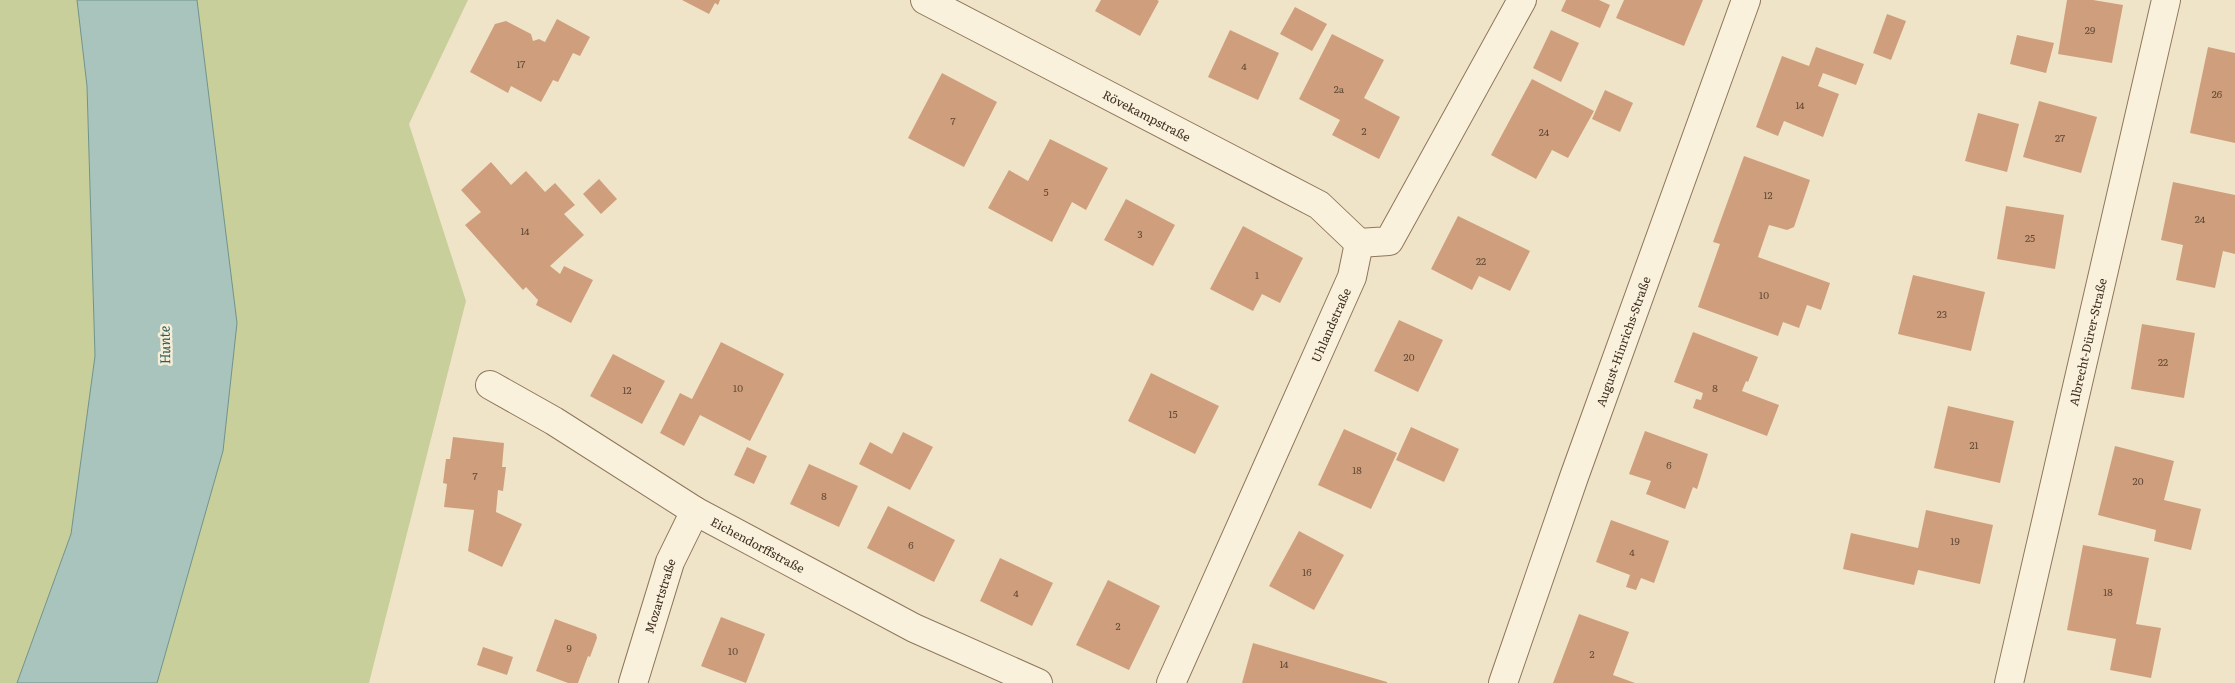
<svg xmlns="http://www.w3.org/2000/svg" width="2235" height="683" font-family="Literata,serif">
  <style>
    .green { fill: #c9cf9b }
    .water { fill: #a9c4bc; stroke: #6f938a }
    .building { fill: #cf9f7d }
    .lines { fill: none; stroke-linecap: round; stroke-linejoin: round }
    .street-casing { stroke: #8d765c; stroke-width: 30 }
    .street { stroke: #faf1dc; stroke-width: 28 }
    .labels { text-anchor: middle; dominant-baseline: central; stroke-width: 5; stroke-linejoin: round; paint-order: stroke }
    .number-label { font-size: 10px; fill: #624a37 }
    .street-label { font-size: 12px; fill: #3d2e20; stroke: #f7eed8 }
    .water-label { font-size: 14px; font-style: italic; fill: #2f5d5a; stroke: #f7eed8 }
  </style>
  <rect width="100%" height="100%" fill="#f0e4c8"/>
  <!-- green -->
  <g class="green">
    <polygon points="0,0 77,0 87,86 95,356 71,534 17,683 0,683"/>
    <polygon points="197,0 468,0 409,124 466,301 369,683 157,683 223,451 237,323"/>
  </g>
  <!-- water -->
  <polygon class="water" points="77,0 197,0 237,323 223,451 157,683 17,683 71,534 95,356 87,86"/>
  <!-- building -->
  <g class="building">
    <polygon points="682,0 720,0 718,5 715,3 709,14"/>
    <polygon points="1101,0 1157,0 1159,1 1140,36 1095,11"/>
    <polygon points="1566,0 1599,0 1610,5 1600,28 1561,11"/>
    <polygon points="1624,0 1703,0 1684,46 1616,18"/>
    <polygon points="2067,0 2093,0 2123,5 2112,63 2058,54"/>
    <polygon points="1295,7 1327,24 1312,51 1280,34"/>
    <polygon points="1887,14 1906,21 1891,60 1873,53"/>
    <polygon points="557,19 590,37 580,56 573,53 558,82 553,80 541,102 511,86 508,93 470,72 495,24 506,21 531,34 533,41 539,39 545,42"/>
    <polygon points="1230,30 1279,53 1258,100 1208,77"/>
    <polygon points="1551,30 1579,43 1561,82 1533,68"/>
    <polygon points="1332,34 1384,60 1364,98 1400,117 1379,159 1332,135 1340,120 1299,99"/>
    <polygon points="2017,35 2054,43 2046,73 2010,64"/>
    <polygon points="1816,47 1864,64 1856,85 1823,73 1818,86 1839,94 1823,137 1784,121 1778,136 1756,127 1782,56 1809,66"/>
    <polygon points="2208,47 2235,53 2235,143 2190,133"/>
    <polygon points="942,73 997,102 964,167 908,138"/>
    <polygon points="1532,79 1594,111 1568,158 1552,150 1536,179 1491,155"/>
    <polygon points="1605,90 1633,103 1620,132 1592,119"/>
    <polygon points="2039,101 2097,117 2081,173 2023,157"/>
    <polygon points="1978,113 2019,124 2007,172 1965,161"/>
    <polygon points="1050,139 1108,168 1086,210 1072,202 1052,242 988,208 1009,170 1028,181"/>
    <polygon points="1744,156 1810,180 1794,227 1787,230 1769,225 1758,257 1830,283 1821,310 1807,305 1799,328 1783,322 1778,336 1698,307 1720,244 1713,242"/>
    <polygon points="491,162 511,185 526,171 545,192 555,183 575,205 564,214 584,235 550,266 560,274 564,266 593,280 571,323 536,305 538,300 526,287 523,290 465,225 481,212 461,190"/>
    <polygon points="599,179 617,199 601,214 583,194"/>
    <polygon points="2173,182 2235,195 2235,254 2223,251 2215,288 2176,280 2183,245 2161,240"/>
    <polygon points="1126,199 1175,225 1153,266 1104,240"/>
    <polygon points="2006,206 2064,215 2055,269 1997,259"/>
    <polygon points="1458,216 1530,251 1510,291 1479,276 1472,290 1431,269"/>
    <polygon points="1243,226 1303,258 1280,303 1262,294 1253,311 1210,289"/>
    <polygon points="1913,275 1985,292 1971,351 1898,334"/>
    <polygon points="1399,320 1443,340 1418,392 1374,371"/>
    <polygon points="2142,324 2195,333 2184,398 2131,389"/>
    <polygon points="1693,332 1758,357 1748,382 1746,381 1742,391 1779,405 1767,436 1693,408 1696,399 1701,400 1703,393 1674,382"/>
    <polygon points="721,342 784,374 750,441 700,415 684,446 660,433 680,393 692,399"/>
    <polygon points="613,354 665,381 642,424 590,396"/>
    <polygon points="1151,373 1219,406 1195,454 1128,421"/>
    <polygon points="1948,406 2014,421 2000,483 1934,468"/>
    <polygon points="1411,427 1459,449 1444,482 1396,460"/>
    <polygon points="1344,429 1397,453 1371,509 1318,485"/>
    <polygon points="1645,431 1708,454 1697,489 1693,487 1685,509 1646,494 1651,481 1629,474"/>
    <polygon points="903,432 933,447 910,490 859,464 870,442 892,454"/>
    <polygon points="453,437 504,443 502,467 506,467 503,491 498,490 496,512 522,524 502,567 468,551 474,510 444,507 447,484 443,483 446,459 450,459"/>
    <polygon points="2115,446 2174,461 2164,500 2201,509 2191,550 2154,541 2156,530 2098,515"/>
    <polygon points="747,447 767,456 754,484 734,475"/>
    <polygon points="809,464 858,486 839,527 790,504"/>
    <polygon points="888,506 955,540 934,582 867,548"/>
    <polygon points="1926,510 1993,525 1980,584 1918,570 1914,585 1843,569 1851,533 1918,548"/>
    <polygon points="1611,520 1669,541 1654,583 1641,578 1636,590 1626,587 1630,575 1596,562"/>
    <polygon points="1299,531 1344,555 1314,610 1269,586"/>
    <polygon points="2083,545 2149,558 2136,624 2161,628 2151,678 2110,670 2116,639 2067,630"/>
    <polygon points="1000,558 1053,583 1032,626 980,601"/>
    <polygon points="1108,580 1160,606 1129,670 1076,645"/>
    <polygon points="1579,614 1629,632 1613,675 1635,683 1553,683"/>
    <polygon points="721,617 765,634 746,683 701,666"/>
    <polygon points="555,619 596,634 597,638 590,657 588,656 578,683 568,683 536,671"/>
    <polygon points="1253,643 1387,682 1387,683 1242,683"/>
    <polygon points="483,647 513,657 507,675 477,665"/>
  </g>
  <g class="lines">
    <defs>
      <g id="street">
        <path id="s1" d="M925 0 1319 205 1359 243"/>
        <polyline points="1359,243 1389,241 1522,0"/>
        <path id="s2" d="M490 385 554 421 695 511 914 628 1038 683"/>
        <path id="s3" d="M633 683 670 562 695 511"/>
        <path id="s4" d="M1171 683 1352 277 1359 243"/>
        <path id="s5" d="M1503 683 1574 477 1746 0"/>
        <path id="s6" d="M2009 683 2166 0"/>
      </g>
    </defs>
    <!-- street casing -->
    <use href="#street" class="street-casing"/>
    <!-- street -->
    <use href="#street" class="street"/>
  </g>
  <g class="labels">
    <!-- number labels -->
    <g class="number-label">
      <text x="2090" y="29">29</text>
      <text x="521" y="63">17</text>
      <text x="1244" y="65">4</text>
      <text x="1339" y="88">2a</text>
      <text x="2217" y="93">26</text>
      <text x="1800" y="104">14</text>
      <text x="953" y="120">7</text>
      <text x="1364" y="130">2</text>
      <text x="1544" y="131">24</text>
      <text x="2060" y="137">27</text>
      <text x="1046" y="191">5</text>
      <text x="1768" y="194">12</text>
      <text x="2200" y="218">24</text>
      <text x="525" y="230">14</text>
      <text x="1140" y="233">3</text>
      <text x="2030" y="237">25</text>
      <text x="1481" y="260">22</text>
      <text x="1257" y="274">1</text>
      <text x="1764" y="294">10</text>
      <text x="1942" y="313">23</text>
      <text x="1409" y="356">20</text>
      <text x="2163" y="361">22</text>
      <text x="738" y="387">10</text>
      <text x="1715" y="387">8</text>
      <text x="627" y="389">12</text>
      <text x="1173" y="413">15</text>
      <text x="1974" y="444">21</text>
      <text x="1669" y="464">6</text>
      <text x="1357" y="469">18</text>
      <text x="475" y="475">7</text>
      <text x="2138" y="480">20</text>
      <text x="824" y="495">8</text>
      <text x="1955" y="540">19</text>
      <text x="911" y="544">6</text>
      <text x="1632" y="551">4</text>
      <text x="1307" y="571">16</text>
      <text x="2108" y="591">18</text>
      <text x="1016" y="592">4</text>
      <text x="1118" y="625">2</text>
      <text x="569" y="647">9</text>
      <text x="733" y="650">10</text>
      <text x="1592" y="653">2</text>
      <text x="1284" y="663">14</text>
    </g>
    <!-- street labels -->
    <g class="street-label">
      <text stroke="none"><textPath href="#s1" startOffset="250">Rövekampstraße</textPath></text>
      <text stroke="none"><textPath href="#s4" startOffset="392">Uhlandstraße</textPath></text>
      <text stroke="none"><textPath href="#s5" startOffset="362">August-Hinrichs-Straße</textPath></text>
      <text stroke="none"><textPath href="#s6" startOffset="350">Albrecht-Dürer-Straße</textPath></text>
      <text stroke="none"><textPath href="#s2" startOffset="312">Eichendorffstraße</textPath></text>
      <text stroke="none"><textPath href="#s3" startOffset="91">Mozartstraße</textPath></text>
    </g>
    <!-- water labels -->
    <g class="water-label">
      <text transform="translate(164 345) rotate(-91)">Hunte</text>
    </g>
  </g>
</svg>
